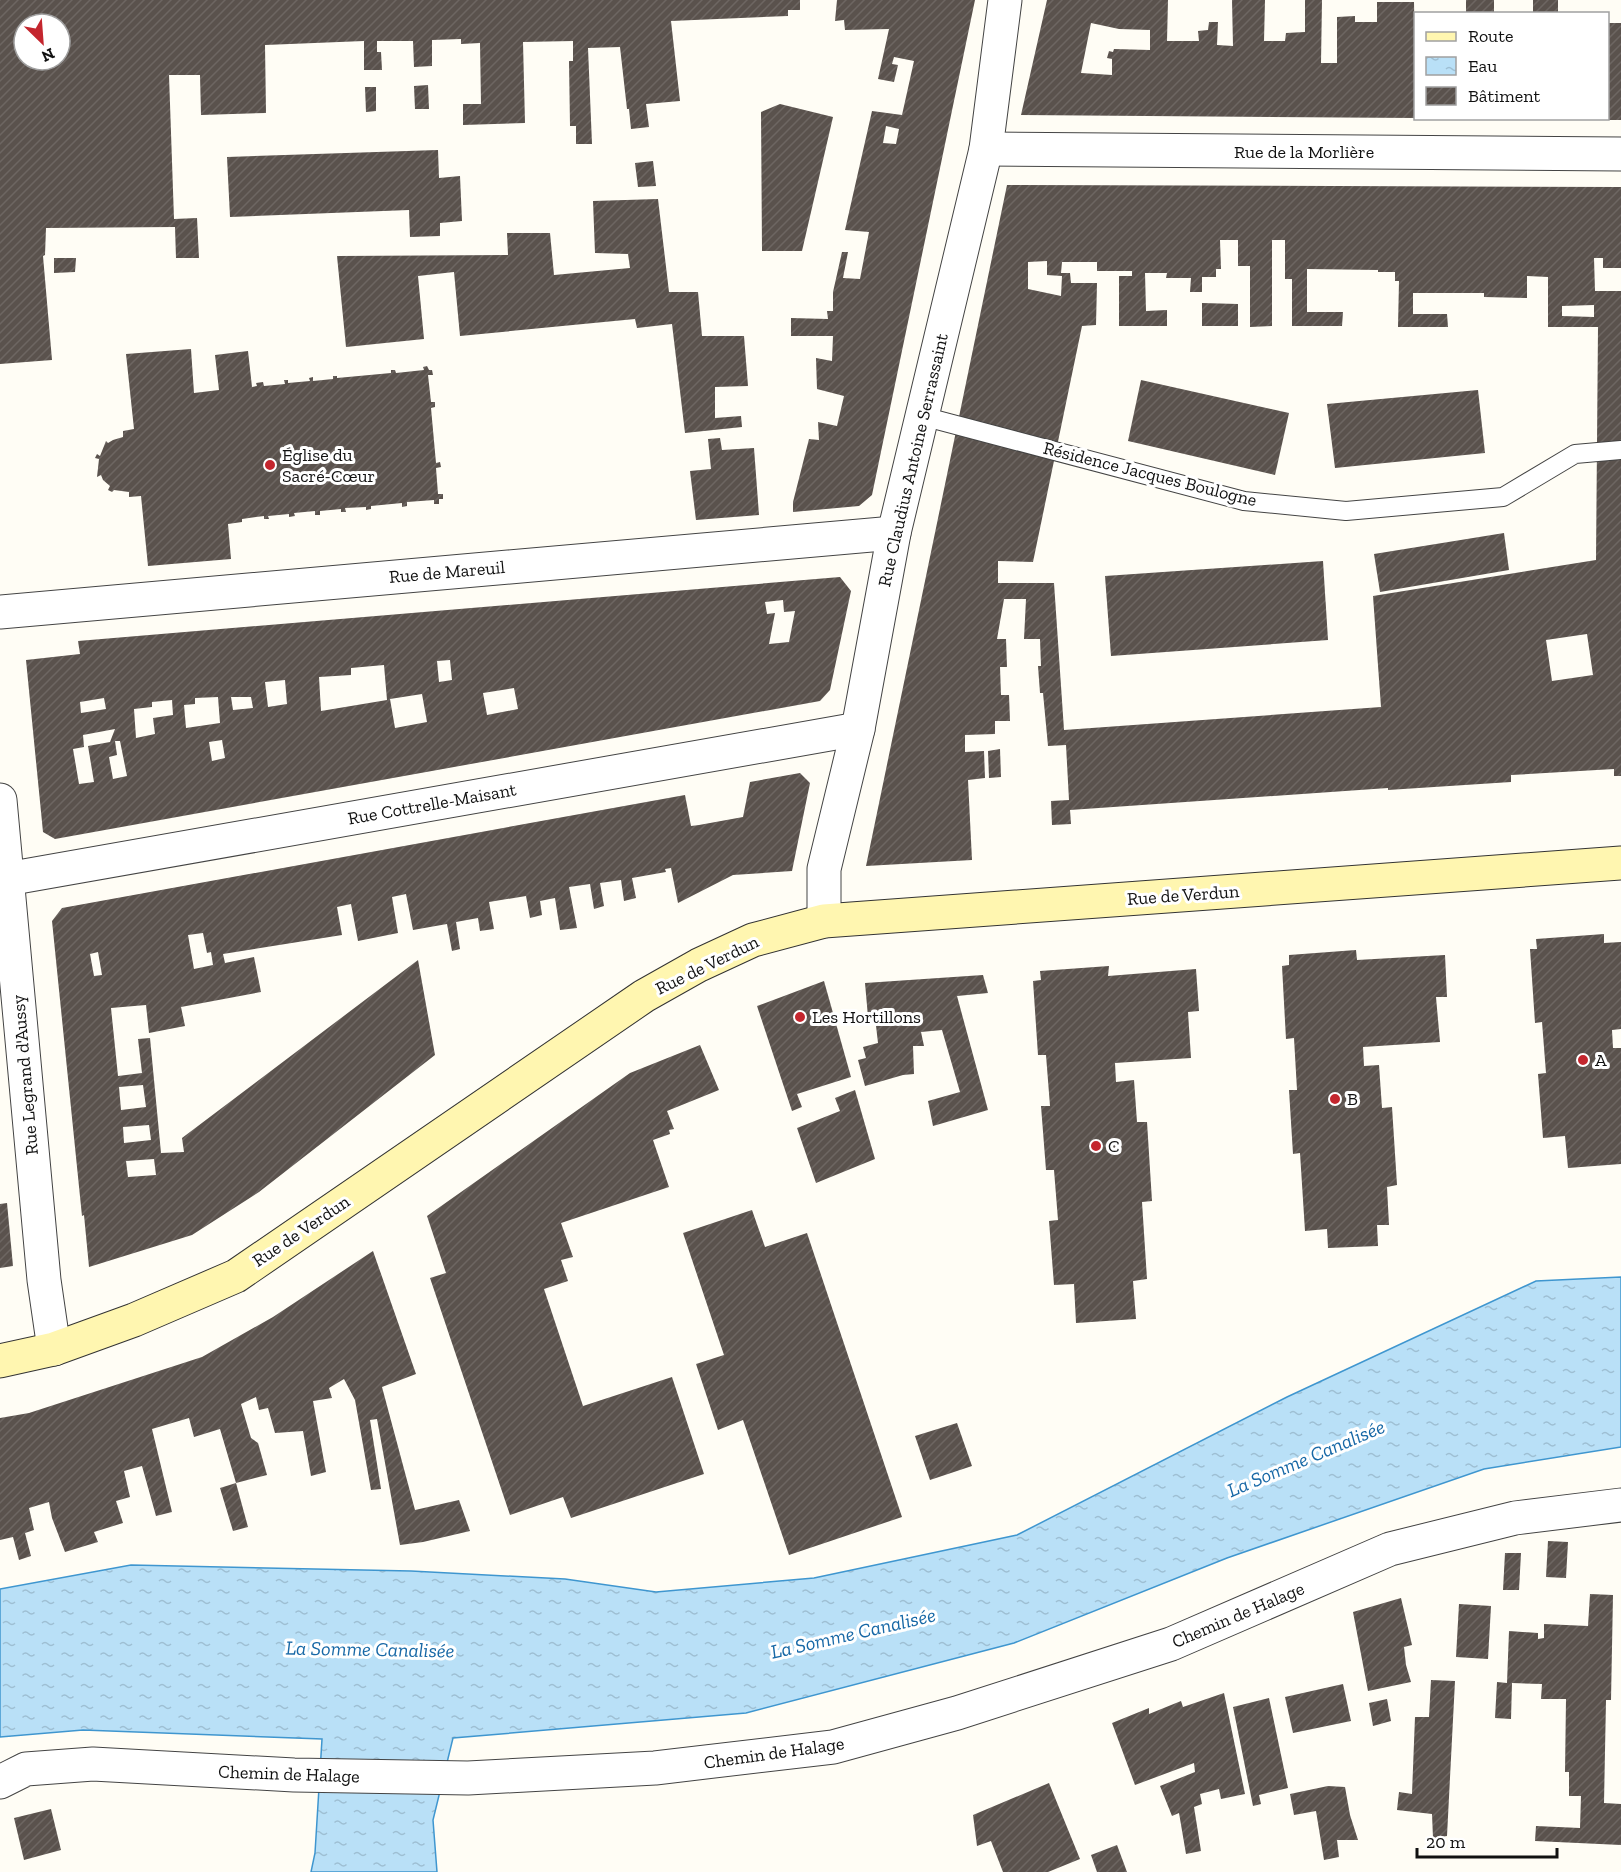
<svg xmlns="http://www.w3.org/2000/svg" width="1621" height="1872" font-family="'Zilla Slab',serif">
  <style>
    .water { fill: url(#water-ripples); stroke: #3f96cf; stroke-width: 1.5 }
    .building { fill: url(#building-hatch); fill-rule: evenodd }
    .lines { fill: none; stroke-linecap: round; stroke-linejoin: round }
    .lane-casing { stroke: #444; stroke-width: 20 }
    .street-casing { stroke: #444; stroke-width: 35 }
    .secondary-casing { stroke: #333; stroke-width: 35 }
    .lane { stroke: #fff; stroke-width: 18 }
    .street { stroke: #fff; stroke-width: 33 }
    .secondary { stroke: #fff6b0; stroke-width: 33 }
    .poi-dot { fill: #c4262e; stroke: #fff; stroke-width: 2 }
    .labels { text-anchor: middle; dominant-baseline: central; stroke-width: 6; stroke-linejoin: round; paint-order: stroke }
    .street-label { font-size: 18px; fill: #111; stroke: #fff }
    .poi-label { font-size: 18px; fill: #111; stroke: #fff; text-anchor: start }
    .water-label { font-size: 20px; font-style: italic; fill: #1768a6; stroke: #fff }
  </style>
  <defs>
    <pattern id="water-ripples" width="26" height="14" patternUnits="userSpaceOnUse" patternTransform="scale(1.5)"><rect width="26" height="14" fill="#b9e0f7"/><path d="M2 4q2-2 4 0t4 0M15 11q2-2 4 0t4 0" fill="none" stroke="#9ebfd3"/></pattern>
    <pattern id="building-hatch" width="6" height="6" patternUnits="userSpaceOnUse" patternTransform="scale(1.5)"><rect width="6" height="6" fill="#5a524d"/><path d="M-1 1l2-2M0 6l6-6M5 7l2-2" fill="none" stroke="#6d6662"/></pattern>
  </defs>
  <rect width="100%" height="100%" fill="#fffdf5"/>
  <!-- water -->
  <polygon class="water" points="1621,1277 1621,1447 1484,1469 1227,1558 1014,1643 746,1713 453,1738 433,1820 437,1872 311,1872 315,1853 322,1739 83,1730 0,1737 0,1589 131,1565 411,1571 565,1579 656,1592 814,1578 1017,1535 1287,1397 1536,1281"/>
  <!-- building -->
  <g class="building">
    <path d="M0 0H800V10H788V16L671 21 680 101 646 104 649 127 631 129 629 109H627L620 47 588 48 592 144H576V126H570L569 61H573V41L523 42 525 123 463 125V104H481L480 43 461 44V39L432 40V66L414 67 413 41H377V52H381L382 70H364V41L265 45 266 113 201 115 200 75H169L174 219 197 218 199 258H176L175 227 46 228 45 255 43 256 52 360 0 364ZM24 24H60V60H24Z"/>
    <path d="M837 0H975L872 495 859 506 793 512V502L809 439 819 440 818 422 837 426 844 396 817 389 816 358 832 361 833 336H791V318L828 319 827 311H833V292L842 252H848L843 278 860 279 869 232 845 230 872 111 902 115 914 61 894 57 892 64 898 65 894 82 878 79 889 29 845 30 844 20 835 21ZM886 126 899 129 896 144 883 143Z"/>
    <path d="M1047 0H1168L1167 41H1199L1198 31 1208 30 1209 22H1218L1217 45 1233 46 1232 0H1265L1264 41H1285L1286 33 1305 32V0H1322L1321 63H1337V17L1355 16V22H1377V2H1414L1416 118 1021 115ZM1091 23 1119 29 1150 30V50L1114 49 1113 52 1109 51 1107 58 1112 59V75L1081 73Z"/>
    <rect x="1466" y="0" width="28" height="14"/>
    <rect x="1533" y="0" width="25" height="14"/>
    <rect x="1608" y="23" width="13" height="97"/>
    <polygon points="428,85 429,109 415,109 414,86"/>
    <polygon points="365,87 376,87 376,111 366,112"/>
    <polygon points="780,104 833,117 802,251 762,251 761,112"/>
    <polygon points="438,150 439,178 460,176 462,221 440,223 440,236 410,237 409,210 230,217 227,157"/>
    <polygon points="653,161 656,186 638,187 635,163"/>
    <path d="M1007 185 1621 187V268H1603V258H1594L1595 291H1621V776H1614V769L1511 775V782L1388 790V788L1070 810 1071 824 1052 825 1051 801 1069 800 1066 745 1048 746 1043 693H1040L1038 666H1041L1040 639H1024L1026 599H1004L997 639H1006L1007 667H1000L1001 695H1009L1010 721H995V734L965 735V752L984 751 985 778 968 780 972 860 866 866ZM1220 240H1238V266H1250V327L1272 326V240H1285V279H1292V326H1342L1343 312H1307V269L1378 270V272H1395V281H1399L1398 327H1448L1447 314H1413V293H1484V297L1527 298V276L1548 277V327H1598L1596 560 1373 596 1381 707 1064 730 1054 583H998V561L1033 562 1082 326 1096 325 1097 283H1071L1070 273H1061L1062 262H1097V271H1132V276H1119V326H1167V310L1146 311 1145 273H1167L1166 278H1191L1190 292H1202V277H1216V269H1221ZM1047 261V275L1062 276 1061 296 1028 289V262ZM1594 305V317L1562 316V306ZM1587 634 1593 675 1552 681 1546 640Z"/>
    <polygon points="658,199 669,292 698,292 702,336 744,336 748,386 715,387 715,418 741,416 742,427 685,433 672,324 637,328 635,319 460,336 454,272 418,276 424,339 346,347 337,256 508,255 507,233 550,233 554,275 630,268 628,254 595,253 593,201"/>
    <polygon points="54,258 76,258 75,272 54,273"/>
    <polygon points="1202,303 1238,304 1238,326 1202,326"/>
    <polygon points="191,349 194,393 219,390 215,355 248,351 252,387 257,386 256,383 263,382 264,386 285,384 284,380 288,380 288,383 310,381 309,378 313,377 313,381 333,379 333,376 337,376 337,378 391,373 391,370 395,370 396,373 424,370 423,367 427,366 429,370 432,370 433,375 428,375 431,402 435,402 435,407 431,408 436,463 440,462 441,467 436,468 438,494 443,494 443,499 439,499 439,504 434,504 434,500 407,502 407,506 402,507 402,503 371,506 371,509 366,510 366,507 345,508 346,512 341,512 341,509 320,511 320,515 315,515 315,511 294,513 295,516 289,517 289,514 268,516 269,519 264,519 264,516 242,519 242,522 228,524 231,559 148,566 141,496 129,497 129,492 114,490 112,492 108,490 110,486 103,480 101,475 97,477 99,459 95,458 97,454 100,456 106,441 108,443 113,440 123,437 123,431 134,429 126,354"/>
    <polygon points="1141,380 1289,413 1275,475 1128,441"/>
    <polygon points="1478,390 1485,453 1335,468 1327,404"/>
    <polygon points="720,438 722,450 754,448 759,515 696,520 690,471 711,469 708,439"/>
    <polygon points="1504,533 1509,570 1380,592 1374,554"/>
    <polygon points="1323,561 1328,640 1111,656 1105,576"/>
    <path d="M840 577 851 591 830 690 820 701 55 839 43 832 26 660 80 654 78 641ZM783 600 784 612 795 611 789 642 769 644 775 613 767 614 765 602ZM450 660 452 680 439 682 437 661ZM384 665 387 700 321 711 319 677 351 675V668ZM285 680 287 704 268 707 265 682ZM514 688 518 709 487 715 483 693ZM422 694 427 722 395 728 390 699ZM218 697 220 723 186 728 184 705 195 704V698ZM231 697H251L253 708 233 710ZM104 698 106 709 81 713 80 702ZM172 700 173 715 153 718 155 734 136 738 134 709 152 707V702ZM115 729 110 742 88 746 94 782 79 784 73 749 84 747 83 735ZM222 740 225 758 212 761 209 742ZM115 741H120L127 776 113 779 109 757 117 755Z"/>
    <polygon points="1000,749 1001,777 989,778 988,751"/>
    <path d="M800 773 810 783 792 871 733 875 678 903 671 868 665 869 666 872 632 878 636 898 624 901 621 880 600 883 604 906 594 909 590 884 569 887 577 928 560 930 555 898 540 901 542 915 530 918 526 896 489 902 494 929 480 931 478 918 456 922 460 949 452 951 447 924 413 930 406 894 392 897 398 933 358 941 351 904 337 907 342 935 223 954 225 963 254 957 261 992 181 1007 185 1026 149 1033 146 1005 111 1008 118 1076 142 1073 138 1039 150 1038 161 1153 184 1152 182 1138 418 960 435 1055 259 1192 192 1235 89 1267 84 1215 82 1216 52 921 62 908 685 795 691 826 699 825 743 817 750 782ZM203 933 207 953 211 952 213 965 194 969 188 935ZM98 952 102 975 94 976 90 954ZM143 1085 146 1107 121 1110 119 1087ZM149 1125 151 1140 124 1143 123 1127ZM154 1159 156 1175 128 1177 126 1161Z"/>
    <polygon points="1604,934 1604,943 1621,942 1621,1029 1612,1030 1613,1048 1621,1048 1621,1164 1568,1168 1565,1136 1543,1138 1538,1074 1546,1073 1542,1022 1535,1023 1530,949 1537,949 1536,939"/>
    <polygon points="1356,950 1357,960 1445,955 1447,997 1436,997 1440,1042 1363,1047 1364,1066 1379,1065 1382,1108 1392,1107 1397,1185 1387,1187 1389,1225 1377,1225 1378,1246 1328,1248 1327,1229 1305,1231 1300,1153 1293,1154 1289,1090 1297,1090 1294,1038 1286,1039 1282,966 1289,965 1289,955"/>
    <polygon points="1109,966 1108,976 1196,969 1199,1011 1188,1012 1191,1058 1115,1063 1116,1082 1134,1080 1137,1122 1147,1122 1152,1201 1142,1202 1147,1279 1133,1281 1136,1319 1076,1323 1074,1284 1054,1285 1049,1221 1058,1220 1054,1170 1046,1170 1041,1106 1050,1106 1046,1055 1038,1055 1033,981 1041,980 1040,971"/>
    <polygon points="983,975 988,993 957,996 988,1110 933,1126 928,1101 960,1092 942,1030 921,1032 924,1046 913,1046 914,1074 903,1075 865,1086 858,1060 866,1058 863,1047 878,1043 875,1017 868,1017 865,983"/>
    <polygon points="824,981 851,1077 797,1094 802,1107 792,1111 757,1006"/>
    <polygon points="700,1045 719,1090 667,1111 674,1129 669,1130 670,1134 653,1140 669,1187 561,1223 573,1257 561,1260 568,1281 544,1289 583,1406 672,1377 704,1474 571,1518 563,1497 510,1515 430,1278 446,1273 427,1216 630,1073"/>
    <polygon points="855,1090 875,1159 816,1183 797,1128 840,1111 835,1098"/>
    <polygon points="7,1203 13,1266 0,1268 0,1204"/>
    <polygon points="752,1210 765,1247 807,1233 902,1517 789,1555 743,1420 718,1430 696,1364 724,1355 683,1233"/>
    <polygon points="373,1251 416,1374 382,1387 415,1510 459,1500 470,1531 423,1542 400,1545 377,1419 370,1420 381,1489 371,1490 355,1400 344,1379 329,1388 332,1398 313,1401 326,1472 311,1476 303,1431 275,1433 268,1408 259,1410 256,1397 241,1404 251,1438 258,1443 267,1475 236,1483 220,1429 194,1437 189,1418 152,1429 172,1512 156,1516 142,1466 124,1471 130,1497 116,1501 123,1523 94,1532 98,1542 65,1552 52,1518 49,1502 29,1508 34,1530 25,1533 31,1556 19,1560 13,1537 0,1540 0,1418 29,1413 202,1357 273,1317"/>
    <polygon points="957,1423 972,1466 930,1480 915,1436"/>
    <polygon points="236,1483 248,1527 233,1531 220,1488"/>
    <polygon points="1548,1541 1568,1542 1566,1578 1546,1577"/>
    <polygon points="1505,1553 1521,1553 1519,1590 1503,1590"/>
    <polygon points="1590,1594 1613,1595 1611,1700 1606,1700 1604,1803 1621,1804 1621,1845 1535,1841 1536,1826 1580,1828 1581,1796 1569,1796 1569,1772 1565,1772 1566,1699 1541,1699 1542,1684 1512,1683 1511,1719 1495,1718 1497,1682 1507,1683 1509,1631 1538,1633 1538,1639 1544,1638 1544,1624 1588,1626"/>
    <polygon points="1401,1598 1412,1645 1404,1647 1406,1665 1411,1682 1368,1691 1353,1612"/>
    <polygon points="1459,1604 1491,1606 1488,1659 1456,1657"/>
    <polygon points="1431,1680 1455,1681 1447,1836 1433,1838 1432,1814 1397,1810 1399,1792 1412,1794 1415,1717 1429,1717"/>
    <polygon points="1343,1684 1351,1721 1293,1733 1285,1697"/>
    <polygon points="1224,1693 1245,1794 1221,1799 1219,1789 1200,1794 1202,1804 1194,1807 1201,1851 1186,1854 1179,1813 1172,1816 1160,1786 1195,1772 1194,1763 1135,1785 1112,1723 1149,1708 1149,1714 1181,1701 1183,1707"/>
    <polygon points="1269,1698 1288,1788 1259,1795 1261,1804 1253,1806 1233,1707"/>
    <polygon points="1387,1699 1391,1721 1373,1726 1369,1703"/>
    <polygon points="1049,1783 1080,1859 1048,1872 1003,1872 991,1841 977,1846 973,1815"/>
    <polygon points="1328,1786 1345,1787 1350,1815 1358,1840 1337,1840 1339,1857 1324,1860 1316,1811 1294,1815 1290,1794"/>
    <polygon points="51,1809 61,1850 24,1860 14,1818"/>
    <polygon points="1117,1845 1127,1872 1097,1872 1091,1855"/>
  </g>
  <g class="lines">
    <defs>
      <polyline id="lane" points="922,416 1244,501 1346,511 1503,497 1575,454 1621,450"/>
      <g id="street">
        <polyline points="986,149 1621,154"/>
        <polyline points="0,612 894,533"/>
        <polyline points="0,800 44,1280 54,1349"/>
        <polyline points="7,879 858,729"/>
        <polyline points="824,921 824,869 858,729 894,533 986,149 1005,0"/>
        <polyline points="0,1782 26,1769 93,1764 294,1775 468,1778 655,1768 833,1747 957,1713 1171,1644 1390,1549 1515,1518 1621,1505"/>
      </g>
      <polyline id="secondary" points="0,1361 54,1349 134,1320 236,1276 644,996 699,965 753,940 824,921 1621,863"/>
    </defs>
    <!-- lane casing -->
    <use href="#lane" class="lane-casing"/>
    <!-- street casing -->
    <use href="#street" class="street-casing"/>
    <!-- secondary casing -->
    <use href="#secondary" class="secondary-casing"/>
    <!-- lane -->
    <use href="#lane" class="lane"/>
    <!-- street -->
    <use href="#street" class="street"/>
    <!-- secondary -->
    <use href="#secondary" class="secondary"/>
  </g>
  <!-- markers -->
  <g class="poi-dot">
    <circle cx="270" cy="465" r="6"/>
    <circle cx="800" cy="1017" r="6"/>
    <circle cx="1583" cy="1060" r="6"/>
    <circle cx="1335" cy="1099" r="6"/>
    <circle cx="1096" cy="1146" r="6"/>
  </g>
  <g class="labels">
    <!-- street labels -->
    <g class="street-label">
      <text x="1304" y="152">Rue de la Morlière</text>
      <text transform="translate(913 460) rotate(-77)">Rue Claudius Antoine Serrassaint</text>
      <text transform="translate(1150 474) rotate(14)">Résidence Jacques Boulogne</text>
      <text transform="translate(447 572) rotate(-5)">Rue de Mareuil</text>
      <text transform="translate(432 804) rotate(-10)">Rue Cottrelle-Maisant</text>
      <text transform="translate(1183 895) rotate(-4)">Rue de Verdun</text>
      <text transform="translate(707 965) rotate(-26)">Rue de Verdun</text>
      <text transform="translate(25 1075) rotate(-95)">Rue Legrand d'Aussy</text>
      <text transform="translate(301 1231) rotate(-34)">Rue de Verdun</text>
      <text transform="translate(1238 1615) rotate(-23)">Chemin de Halage</text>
      <text transform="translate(774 1753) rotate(-8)">Chemin de Halage</text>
      <text transform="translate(289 1774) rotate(2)">Chemin de Halage</text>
    </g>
    <!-- poi labels -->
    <g class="poi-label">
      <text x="282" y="455">Église du<tspan x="282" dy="21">Sacré-Cœur</tspan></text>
      <text x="812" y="1017">Les Hortillons</text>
      <text x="1595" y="1060">A</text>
      <text x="1347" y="1099">B</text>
      <text x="1108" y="1146">C</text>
    </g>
    <!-- water labels -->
    <g class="water-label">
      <text transform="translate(1306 1458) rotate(-23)">La Somme Canalisée</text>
      <text transform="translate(853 1633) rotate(-13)">La Somme Canalisée</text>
      <text transform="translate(370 1649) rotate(1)">La Somme Canalisée</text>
    </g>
  </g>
  <!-- legend -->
  <rect x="1414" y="12" width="195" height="108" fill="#ffffff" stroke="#a0a0a0" stroke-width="1.5"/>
  <rect x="1426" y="32" width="30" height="9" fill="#fff6b0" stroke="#a0a0a0" stroke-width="1.5"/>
  <text x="1468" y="42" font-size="18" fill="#111111">Route</text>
  <rect x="1426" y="57" width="30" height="18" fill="url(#water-ripples)" stroke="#a0a0a0" stroke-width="1.5"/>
  <text x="1468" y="72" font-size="18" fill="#111111">Eau</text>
  <rect x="1426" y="87" width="30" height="18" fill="url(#building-hatch)" stroke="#a0a0a0" stroke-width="1.5"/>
  <text x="1468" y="102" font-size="18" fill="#111111">Bâtiment</text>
  <!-- north arrow -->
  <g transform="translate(42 42) rotate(155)"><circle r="28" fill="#ffffff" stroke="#a0a0a0" stroke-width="1.5"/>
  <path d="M0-4.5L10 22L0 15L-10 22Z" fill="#c4262e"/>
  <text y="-9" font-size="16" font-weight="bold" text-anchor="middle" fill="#111111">N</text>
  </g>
  <!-- scale -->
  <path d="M1417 1848v9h140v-9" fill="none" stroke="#111111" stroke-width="3"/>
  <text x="1426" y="1848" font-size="18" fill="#111111" stroke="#ffffff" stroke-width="4.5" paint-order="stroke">20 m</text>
</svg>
